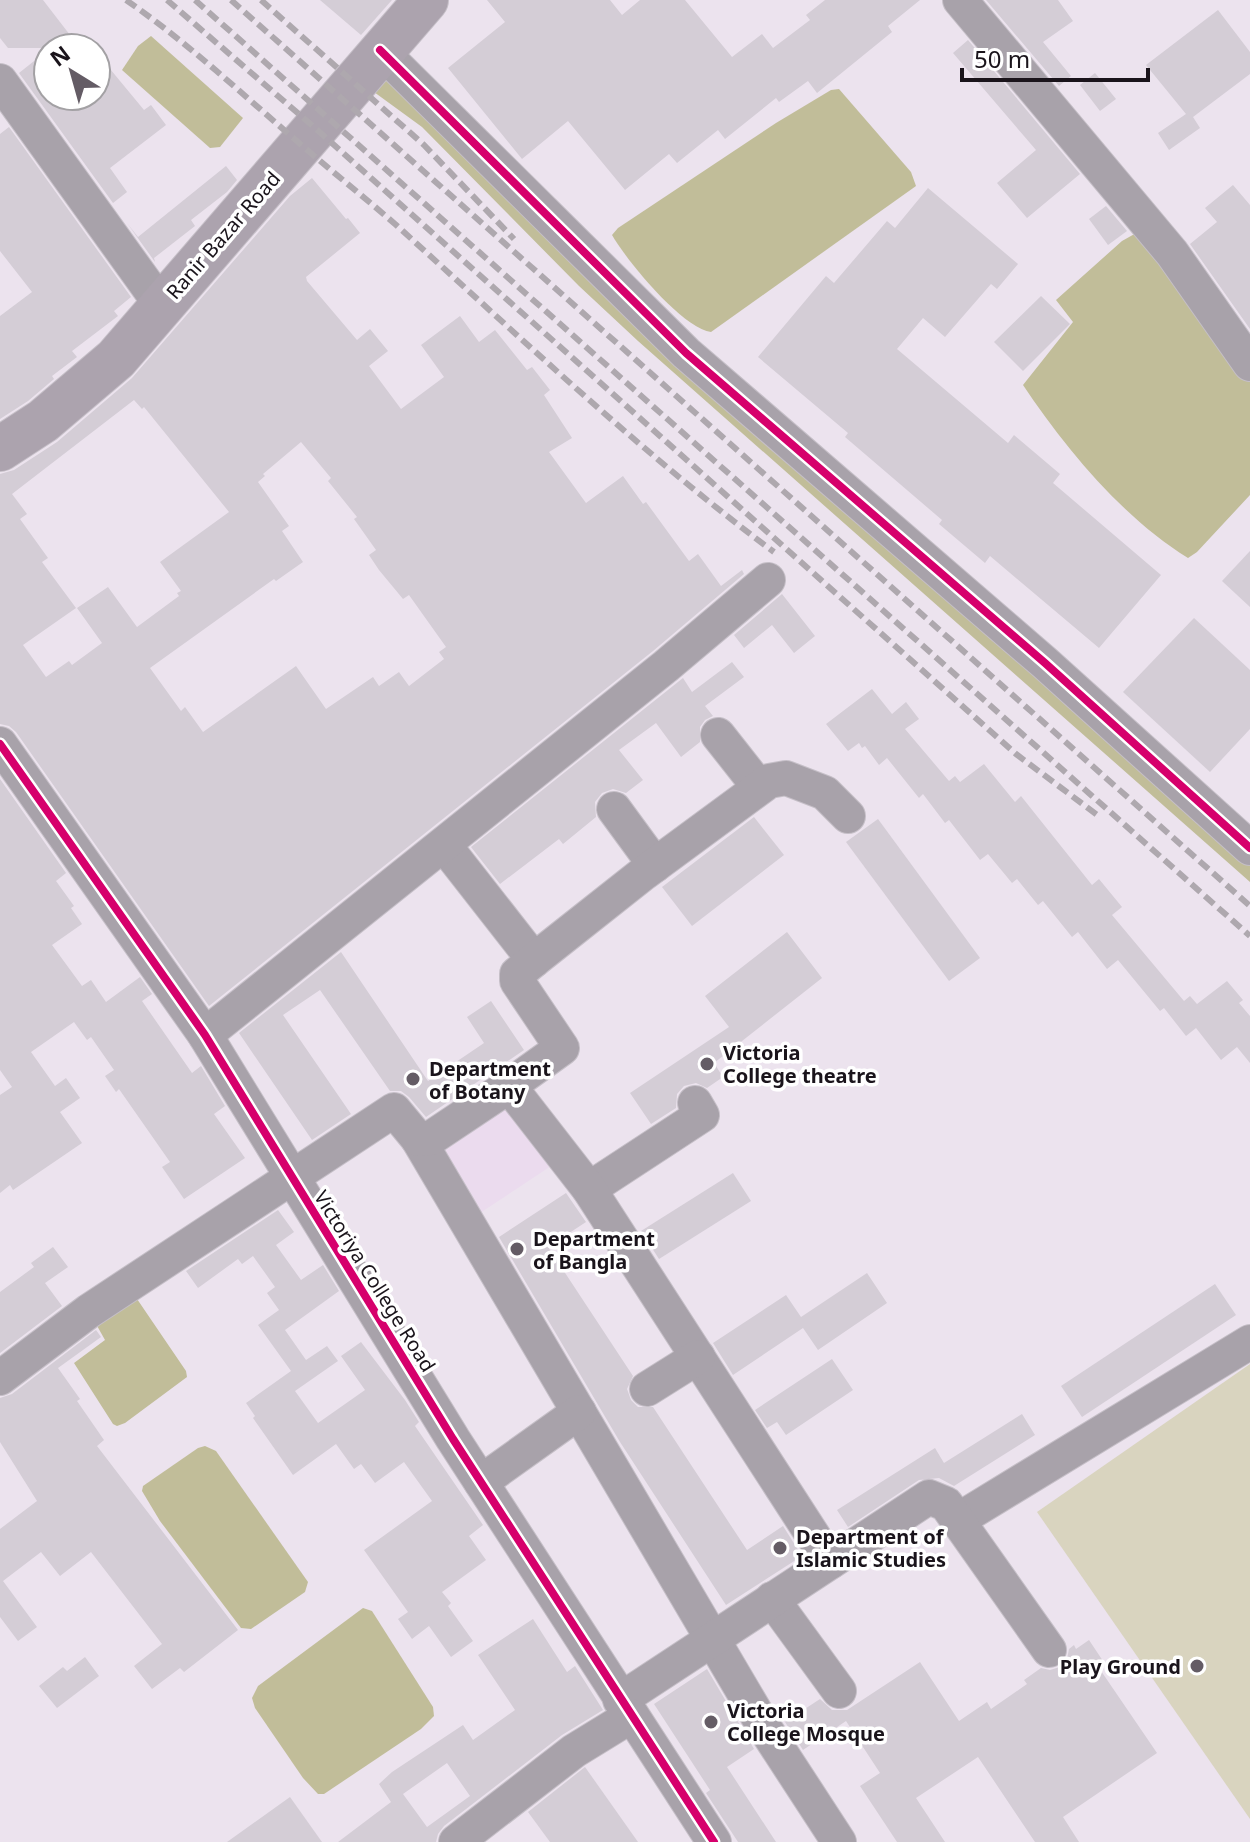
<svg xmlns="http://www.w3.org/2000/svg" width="1250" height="1842" font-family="'Noto Sans',sans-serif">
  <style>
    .built { fill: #ebdbee }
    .green { fill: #d9d4bf }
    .water { fill: #c1bd99 }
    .building { fill: #d4cdd6; fill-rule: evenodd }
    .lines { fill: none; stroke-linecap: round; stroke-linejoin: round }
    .minor-casing { stroke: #c5bfc7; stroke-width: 36 }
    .major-casing { stroke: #c5bfc7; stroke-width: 46 }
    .minor { stroke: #a8a2aa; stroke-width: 34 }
    .major { stroke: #aca3ae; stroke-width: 44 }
    .rail { stroke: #aea8ae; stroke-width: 6; stroke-dasharray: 12 6; stroke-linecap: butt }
    .cycleway-casing { stroke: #fff; stroke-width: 13 }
    .cycleway { stroke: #d6006c; stroke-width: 8 }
    .poi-dot { fill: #645c65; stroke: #fff; stroke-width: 3 }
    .labels { text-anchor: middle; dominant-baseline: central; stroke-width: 7; stroke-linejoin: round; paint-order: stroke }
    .street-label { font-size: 20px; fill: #1a141b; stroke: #fff }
    .poi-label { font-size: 20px; font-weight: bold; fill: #1a141b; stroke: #fff; text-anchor: start }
  </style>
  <rect width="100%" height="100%" fill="#ece3ee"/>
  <!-- built -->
  <polygon class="built" points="507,1098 551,1166 474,1217 430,1149"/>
  <!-- green -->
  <polygon class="green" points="1250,1364 1250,1819 1037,1512"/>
  <!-- water -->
  <g class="water">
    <polygon points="151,36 243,118 220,147 210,148 122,70 138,46"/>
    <polygon points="380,74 1250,860 1250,882 638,341 579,286 422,127 374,92"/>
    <path d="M839 89 911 172 916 186 711 332C682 328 627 261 612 235L618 228 776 123 831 90Z"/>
    <path d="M1138 232 1250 376V495L1197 552 1188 558C1123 518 1065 448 1023 385L1073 322 1056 300 1122 241Z"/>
    <polygon points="135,1296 186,1371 187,1377 125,1423 117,1426 113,1424 74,1363 105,1340 96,1324"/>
    <polygon points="205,1446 216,1451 308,1582 305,1592 251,1629 241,1628 160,1521 142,1491 143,1486 198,1448"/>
    <polygon points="363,1608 372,1611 433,1707 434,1716 421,1729 324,1794 318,1794 303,1778 255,1708 252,1698 258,1686"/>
  </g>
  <!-- building -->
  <g class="building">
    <polygon points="0,0 43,0 80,48 8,48 0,38"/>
    <polygon points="320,0 392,0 361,35"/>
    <polygon points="487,0 610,0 622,15 640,0 685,0 732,57 762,34 773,48 810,20 806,15 825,0 920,0 888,26 892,32 817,93 808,81 779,102 776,98 725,139 718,130 677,163 669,154 625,190 568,121 522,159 448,68 505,22"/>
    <polygon points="986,0 1058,0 1073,21 1043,42 1071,76 1059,86"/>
    <polygon points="1218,10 1250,52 1250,74 1193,117 1200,128 1169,150 1158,133 1186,114 1146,65"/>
    <polygon points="968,40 1080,174 1027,218 997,183 1036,150 953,53"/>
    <polygon points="48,50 48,96 96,96 96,52 144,110 151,105 166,125 110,168 127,192 113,203 19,73"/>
    <polygon points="1095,73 1116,99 1100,111 1080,85"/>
    <polygon points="9,127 131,297 114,311 118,316 72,351 77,357 52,376 54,379 28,401 0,419 0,316 32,292 0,251 0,134"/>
    <polygon points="226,166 237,180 227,192 191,220 195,226 154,258 155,262 127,223 138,237"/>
    <path d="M312 178 346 219 348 218 360 233 306 277 307 281 357 340 370 329 388 351 369 366 401 409 444 377 421 345 460 316 479 342 495 330 527 370 532 367 550 390 544 395 572 438 549 452 586 503 623 476 643 504 646 502 689 561 698 554 721 586 742 570 744 574 653 651 209 1006 16 732 9 726 0 724V474L14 470 57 442 132 378 290 196ZM134 400 142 409 144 407 229 512 160 562 181 591 177 593 179 596 137 627 108 587 77 608 102 643 72 665 69 661 46 677 23 645 76 608 42 562 48 558 20 519 27 514 12 494ZM301 442 331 478 328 481 357 517 354 519 376 550 369 555 379 570 403 599 409 595 446 647 439 652 444 659 409 686 399 672 379 686 373 677 326 709 296 666 203 732 185 707 181 711 150 668 274 579 276 581 303 562 282 531 289 526 258 482 265 476 263 474Z"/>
    <polygon points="1233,185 1250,205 1250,329 1190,244 1217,222 1205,208"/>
    <polygon points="928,188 1018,264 997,289 991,284 945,337 923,318 897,349 1008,443 1014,435 1060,474 1053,483 1161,575 1099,648 990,556 985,563 939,524 942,520 845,437 848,433 758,357 826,276 834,283 887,221 895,228"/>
    <polygon points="1106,206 1127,231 1108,245 1089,219"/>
    <polygon points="1041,296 1070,324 1023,371 994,342"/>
    <polygon points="1250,551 1250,607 1222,581"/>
    <polygon points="782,594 815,636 794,653 772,625 744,648 734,635"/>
    <polygon points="1194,618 1250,670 1250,729 1210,772 1123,692"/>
    <polygon points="732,662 744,677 705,706 713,716 705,720 700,727 700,742 681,757 656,723 619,750 643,780 626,793 613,789 602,793 595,802 596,817 563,844 559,839 500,884 471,847 683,678 692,692"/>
    <polygon points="872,689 892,714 906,702 919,719 905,729 949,781 955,776 960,782 984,764 1015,802 1021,796 1092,885 1099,879 1122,907 1112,915 1184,1001 1190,996 1197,1004 1227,981 1243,1000 1239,1003 1250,1016 1250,1063 1237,1047 1221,1060 1196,1028 1186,1036 1164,1008 1160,1011 1118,960 1107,969 1078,932 1072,937 1043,901 1038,905 1017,879 1012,883 988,854 980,860 949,820 945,823 923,794 919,798 887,758 879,765 865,746 862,748 859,743 848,751 826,724"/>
    <polygon points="0,779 66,873 56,881 74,906 71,908 82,924 52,945 82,986 91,980 106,1002 140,977 152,994 142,1001 192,1073 201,1066 225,1106 214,1114 245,1158 184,1199 162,1167 170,1162 119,1089 116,1092 105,1076 114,1070 91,1037 87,1040 74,1022 31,1052 55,1086 66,1078 80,1098 60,1112 82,1143 13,1190 10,1185 0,1193 0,1095 12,1087 0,1070"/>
    <polygon points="754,817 784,855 692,926 662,887"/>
    <polygon points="878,819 980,958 949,981 846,842"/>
    <polygon points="787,932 822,978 714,1063 723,1077 707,1088 696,1083 684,1086 677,1094 676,1108 651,1124 630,1093 729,1027 705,996"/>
    <polygon points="341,952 428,1081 484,1043 467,1017 491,1001 524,1050 426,1117 409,1097 401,1091 390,1091 320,990 283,1015 351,1114 312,1140 239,1033"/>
    <polygon points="733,1173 751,1201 659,1259 641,1231"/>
    <polygon points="566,1193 586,1222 548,1247 633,1376 627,1389 631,1400 638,1407 653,1407 747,1550 783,1526 802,1556 726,1605 620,1442 499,1237"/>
    <polygon points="278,1210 294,1232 276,1245 301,1280 323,1265 339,1291 285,1330 306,1360 327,1346 338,1361 295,1391 318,1423 365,1390 341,1356 361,1342 405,1400 419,1422 415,1426 483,1525 469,1536 486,1560 442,1592 451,1603 448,1606 473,1641 451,1657 429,1626 412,1639 398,1619 408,1612 364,1550 432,1501 404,1462 375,1483 361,1464 354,1469 336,1444 293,1475 253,1418 255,1416 246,1403 291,1371 258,1325 279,1310 267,1293 275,1287 253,1256 242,1264 238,1259 198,1288 186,1271"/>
    <polygon points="53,1247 68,1267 45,1283 62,1306 0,1353 0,1292 34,1267 31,1263"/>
    <polygon points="867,1273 887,1303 818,1350 803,1328 733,1375 713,1343 786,1295 801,1317"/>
    <polygon points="1215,1284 1236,1315 1082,1417 1061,1386"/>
    <polygon points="96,1330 101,1337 58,1368 80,1399 77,1401 104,1440 97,1446 238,1630 184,1672 180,1668 152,1689 134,1666 162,1644 91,1552 60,1576 41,1552 3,1581 37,1627 18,1641 0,1617 0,1529 37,1501 0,1442 0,1398 12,1394"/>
    <polygon points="832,1359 853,1390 786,1435 777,1422 767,1428 755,1410"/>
    <polygon points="1022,1414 1035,1435 954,1486 939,1478 919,1480 848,1527 837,1510 935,1448 944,1463"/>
    <path d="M533 1619 567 1672 575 1666 603 1710 562 1735 444 1826 438 1834 436 1842H338L391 1802 379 1784 392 1772 463 1725 473 1740 515 1710 478 1655ZM447 1763 470 1796 427 1827 403 1794Z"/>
    <polygon points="1089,1640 1105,1664 1099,1668 1157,1753 1063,1817 1079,1842 1035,1842 978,1757 916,1798 945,1842 897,1842 860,1786 880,1773 846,1721 803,1750 785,1722 820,1699 832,1710 847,1710 920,1662 959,1721 987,1702 991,1709 1027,1684 1024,1680 1041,1668 1050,1670 1060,1667 1067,1659 1069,1649 1074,1645 1076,1649"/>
    <polygon points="85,1657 99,1676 57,1708 39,1686 63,1667 67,1671"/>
    <polygon points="707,1669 754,1749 727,1767 776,1842 738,1842 706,1793 710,1790 654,1704"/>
    <polygon points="585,1767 638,1842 550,1842 528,1812"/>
    <polygon points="290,1797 322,1842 227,1842"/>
  </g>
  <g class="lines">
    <defs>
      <g id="minor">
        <polyline points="960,0 1172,253 1250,364"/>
        <polyline points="380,50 686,353 1045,663 1250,848"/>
        <polyline points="0,81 162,306"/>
        <polyline points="718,735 759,787"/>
        <polyline points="0,744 205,1035 453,1439 714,1842"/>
        <polyline points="614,809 655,865"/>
        <polyline points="444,845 534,960"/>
        <polyline points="205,1035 666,666 768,580"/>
        <polyline points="509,1086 562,1048 517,981 517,974 534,960 644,873 769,781 786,778 825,793 848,816"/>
        <polyline points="418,1139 766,1730 839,1842"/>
        <polyline points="589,1189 702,1115 695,1103"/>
        <polyline points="0,1378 89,1311 394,1110 418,1139 431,1138 509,1086 589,1189 830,1562"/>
        <polyline points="647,1389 698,1357"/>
        <polyline points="481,1482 579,1412"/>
        <polyline points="958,1520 1250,1342"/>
        <polyline points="772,1599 839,1691"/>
        <polyline points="620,1700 929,1497 946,1504 1049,1650"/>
        <polyline points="456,1842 574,1751 631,1716"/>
      </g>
      <polyline id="major" points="0,449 43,421 116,359 426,0"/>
    </defs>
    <!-- minor casing -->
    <use href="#minor" class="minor-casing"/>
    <!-- major casing -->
    <use href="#major" class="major-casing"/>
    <!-- minor -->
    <use href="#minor" class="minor"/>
    <!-- major -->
    <use href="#major" class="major"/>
    <!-- rail -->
    <g class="rail">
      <path d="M126 0C187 42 242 94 298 142 330 170 363 196 395 224 519 336 640 452 774 552"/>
      <polyline points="167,0 315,128 1016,754 1100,817"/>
      <polyline points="195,0 1250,936"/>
      <polyline points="231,0 1250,906"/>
      <polyline points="261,0 424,145 514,239"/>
    </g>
    <defs>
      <g id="cycleway">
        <polyline points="380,50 686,353 1045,663 1250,848"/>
        <polyline points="0,744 205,1035 453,1439 714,1842"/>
      </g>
    </defs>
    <!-- cycleway casing -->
    <use href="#cycleway" class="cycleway-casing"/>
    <!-- cycleway -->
    <use href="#cycleway" class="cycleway"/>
  </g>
  <!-- markers -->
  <g class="poi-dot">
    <circle cx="707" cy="1064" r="8"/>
    <circle cx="413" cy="1079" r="8"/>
    <circle cx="517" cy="1249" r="8"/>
    <circle cx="780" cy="1548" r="8"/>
    <circle cx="1197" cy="1666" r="8"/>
    <circle cx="711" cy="1722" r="8"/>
  </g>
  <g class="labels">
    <!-- street labels -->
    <g class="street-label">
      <text transform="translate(223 235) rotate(-49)">Ranir Bazar Road</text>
      <text transform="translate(375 1281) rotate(58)">Victoriya College Road</text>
    </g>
    <!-- poi labels -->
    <g class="poi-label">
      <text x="723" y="1052">Victoria<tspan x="723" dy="23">College theatre</tspan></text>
      <text x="429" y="1068">Department<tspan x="429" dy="23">of Botany</tspan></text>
      <text x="533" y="1238">Department<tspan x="533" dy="23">of Bangla</tspan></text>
      <text x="796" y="1536">Department of<tspan x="796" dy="23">Islamic Studies</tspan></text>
      <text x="1181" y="1666" text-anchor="end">Play Ground</text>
      <text x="727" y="1710">Victoria<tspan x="727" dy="23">College Mosque</tspan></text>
    </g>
  </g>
  <!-- north arrow -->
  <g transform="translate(72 72) rotate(323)"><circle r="38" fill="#ffffff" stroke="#a3a1a4" stroke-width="2"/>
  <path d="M0-6L14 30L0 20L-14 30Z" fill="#645c65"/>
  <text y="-12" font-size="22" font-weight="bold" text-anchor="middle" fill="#1a141b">N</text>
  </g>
  <!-- scale -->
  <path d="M962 68v12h186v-12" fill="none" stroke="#1a141b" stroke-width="4"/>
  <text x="974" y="68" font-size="24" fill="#1a141b" stroke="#ffffff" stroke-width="6" paint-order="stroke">50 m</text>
</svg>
